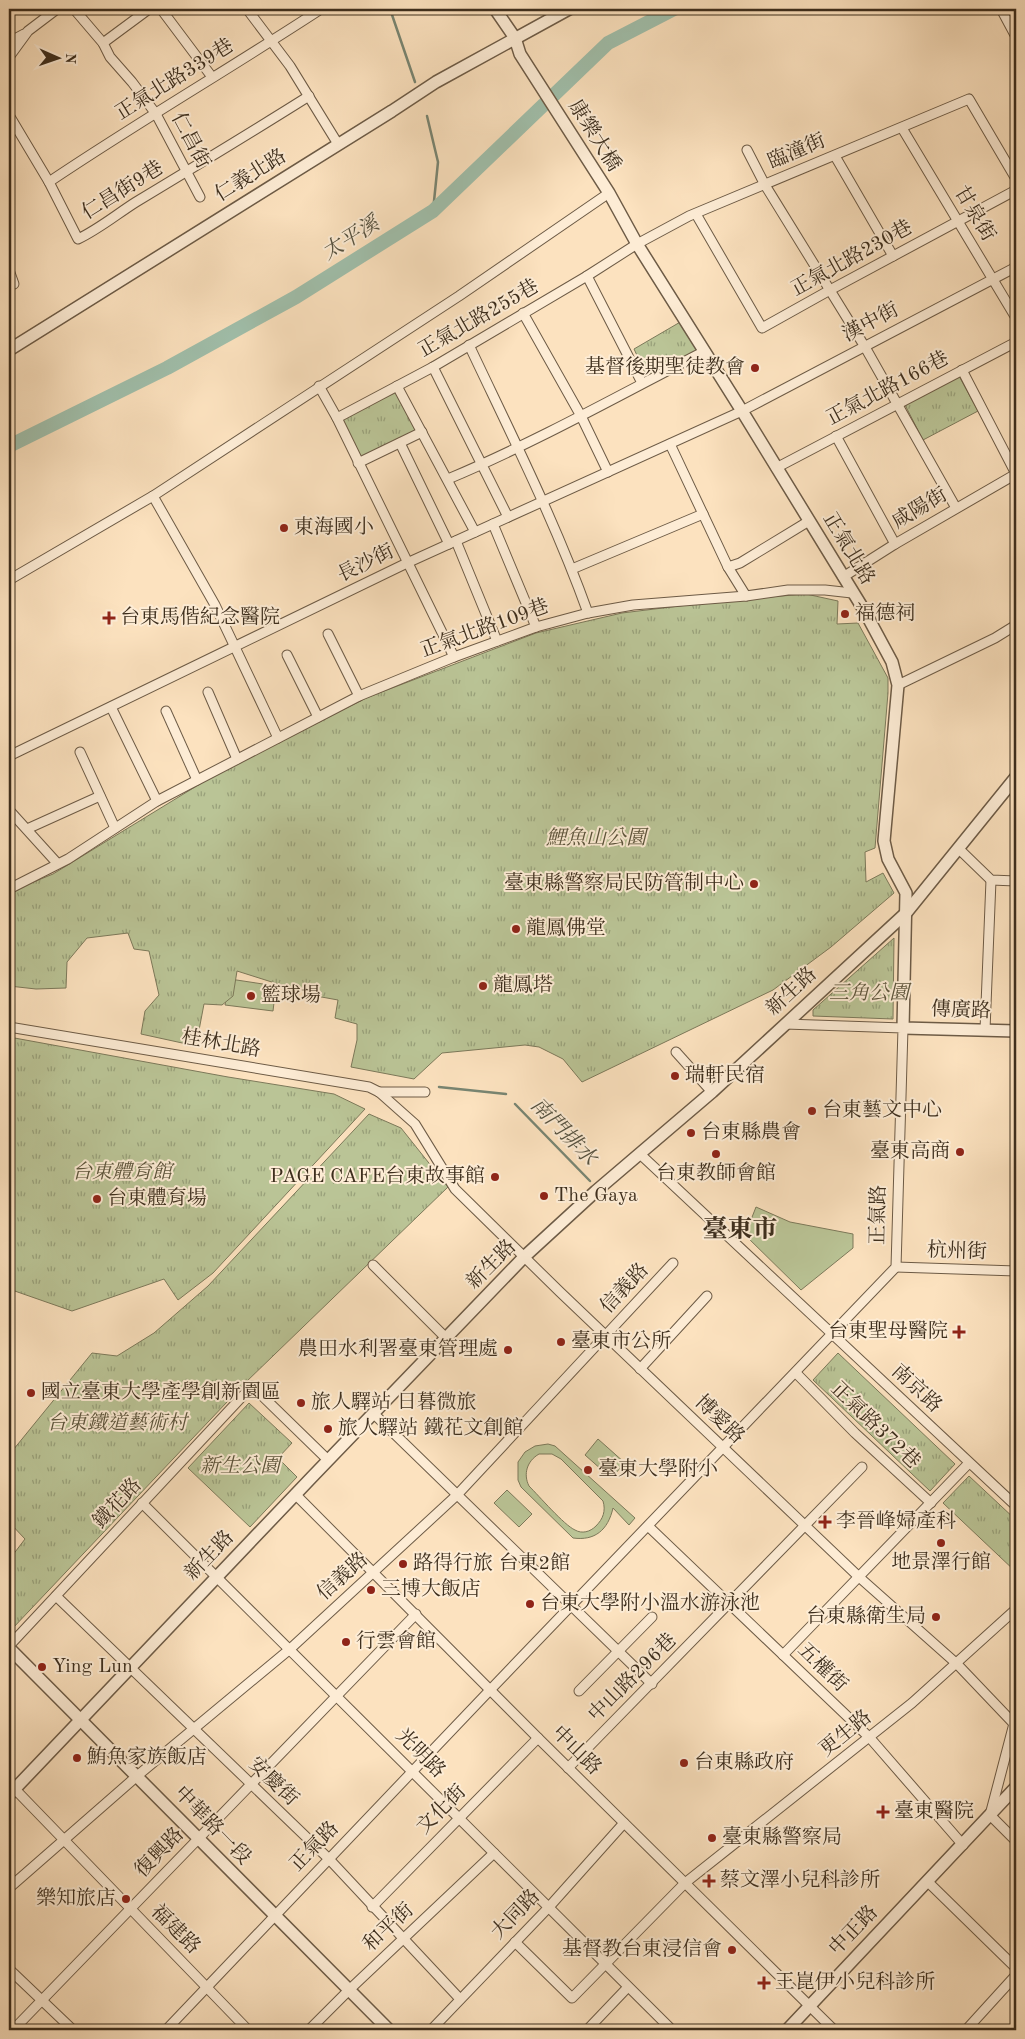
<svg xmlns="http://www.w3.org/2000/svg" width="1025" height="2039" font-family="'Old Standard TT','Noto Serif TC',serif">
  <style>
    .green { fill: #bac496; stroke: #7c795a; fill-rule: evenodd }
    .park { fill: url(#park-tufts); stroke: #7c795a }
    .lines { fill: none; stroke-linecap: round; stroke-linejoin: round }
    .stream { stroke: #788572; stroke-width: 2.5 }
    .river { stroke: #a0bfab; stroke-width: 14 }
    .minor-casing { stroke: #6d5b46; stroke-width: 11 }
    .tertiary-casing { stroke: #6d5b46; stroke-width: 14 }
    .minor { stroke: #fdecd5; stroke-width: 9 }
    .tertiary { stroke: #fdecd5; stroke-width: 11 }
    .poi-dot { fill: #8f2418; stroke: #fdecd5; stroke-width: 2 }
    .labels { text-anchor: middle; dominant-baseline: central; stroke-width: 4; stroke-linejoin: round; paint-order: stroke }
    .street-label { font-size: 20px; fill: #3d2e1d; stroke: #fdecd5 }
    .poi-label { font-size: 20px; fill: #3d2e1d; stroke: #fdecd5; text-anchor: start }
    .park-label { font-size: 20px; font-style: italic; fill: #5c543b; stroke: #fdecd5 }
    .water-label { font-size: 21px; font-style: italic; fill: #565240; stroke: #fdecd5 }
    .district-label { font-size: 25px; font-weight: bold; fill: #3d2e1d; stroke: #fdecd5 }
  </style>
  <defs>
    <pattern id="park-tufts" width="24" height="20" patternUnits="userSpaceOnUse" patternTransform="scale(1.25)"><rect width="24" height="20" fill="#bac496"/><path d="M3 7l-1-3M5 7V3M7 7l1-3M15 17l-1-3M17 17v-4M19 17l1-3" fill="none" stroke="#98a07a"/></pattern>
  </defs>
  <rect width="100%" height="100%" fill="#fce2bf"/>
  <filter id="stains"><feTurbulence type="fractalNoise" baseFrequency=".004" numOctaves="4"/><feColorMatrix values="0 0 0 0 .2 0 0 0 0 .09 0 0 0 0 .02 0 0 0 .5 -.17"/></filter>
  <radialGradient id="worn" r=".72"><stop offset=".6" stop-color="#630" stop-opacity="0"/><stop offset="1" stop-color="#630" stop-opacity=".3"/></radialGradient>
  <!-- green -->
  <g class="green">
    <polygon points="230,979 276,986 273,1011 225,1005"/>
    <polygon points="756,1207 790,1222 853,1234 853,1248 801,1290 745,1235"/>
    <polygon points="598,1439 625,1463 611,1478 585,1455"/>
    <path d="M548 1444 555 1446 635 1518 629 1525 613 1508C608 1530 595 1541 573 1538L521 1487 518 1480V1462L525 1452 535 1446ZM539 1454H552L561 1459 603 1501C606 1511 603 1519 596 1526 590 1532 582 1534 575 1530 564 1525 539 1496 529 1486 523 1474 527 1461 539 1454Z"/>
    <polygon points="507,1490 532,1514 519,1527 494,1503"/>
  </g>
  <!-- park -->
  <g class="park">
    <polygon points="682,321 698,351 648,379 634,349"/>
    <polygon points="959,376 978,411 923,440 905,405"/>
    <polygon points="397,392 416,432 362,459 342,419"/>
    <polygon points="806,594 838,601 837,624 858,623 888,678 888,693 875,848 865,852 866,882 883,873 894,893 831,947 773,990 582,1082 563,1059 539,1047 525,1045 442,1053 414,1079 351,1067 357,1040 357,1024 335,1018 338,1000 316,996 237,971 233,996 222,1005 204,1004 196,1046 141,1034 145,1011 159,995 149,951 134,949 128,933 87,938 67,962 66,988 36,989 9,986 9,892 53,874 208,779 366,698 536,633 622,613 720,601"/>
    <polygon points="894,938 893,1019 813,1016 813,1010"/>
    <polygon points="9,1037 228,1077 334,1094 365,1109 213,1273 178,1300 164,1279 72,1311 9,1289"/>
    <polygon points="369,1114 401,1128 448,1187 245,1383 12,1629 9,1626 9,1560 25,1539 9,1522 9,1455 92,1353 117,1356 154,1333 208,1286"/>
    <polygon points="838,1353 955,1464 930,1491 813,1380"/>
    <polygon points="249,1403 292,1443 278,1458 297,1477 250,1527 188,1468"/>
    <polygon points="969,1476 1016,1520 1016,1572 943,1503"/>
  </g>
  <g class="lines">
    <!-- stream -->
    <g class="stream">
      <polyline points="390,9 415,82"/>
      <polyline points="427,116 438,162 433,211"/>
      <polyline points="439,1087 506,1094"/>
      <polyline points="515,1104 590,1181"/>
    </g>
    <!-- river -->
    <polyline class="river" points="9,446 167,368 296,297 433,211 608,43 674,9"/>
    <defs>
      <g id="minor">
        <polyline points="74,9 103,43 110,57 132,82 156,114 200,197"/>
        <polyline points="161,9 212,77"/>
        <polyline points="247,9 290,66 338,144"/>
        <polyline points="1001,9 1016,37"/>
        <polyline points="9,42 24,34"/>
        <polyline points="103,43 149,9"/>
        <polyline points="9,57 28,31 57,9"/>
        <path d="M9 115 49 182 78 239C99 229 117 214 136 202 194 167 252 132 309 96"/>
        <polyline points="902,128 1016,318"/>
        <polyline points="747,150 765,185 865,347 956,508"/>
        <polyline points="835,156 893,256"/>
        <path d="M49 182C138 122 231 68 321 9"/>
        <polyline points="696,214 762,328 830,290 1016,190"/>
        <polyline points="9,270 14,284"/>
        <polyline points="587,276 642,383"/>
        <polyline points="523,313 581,416 608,472"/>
        <path d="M469 345C511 434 555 521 588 613"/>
        <polyline points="433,367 508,517"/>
        <polyline points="962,370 1016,474"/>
        <polyline points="319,386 337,418 454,657"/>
        <polyline points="397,386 475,532"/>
        <polyline points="337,418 433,367 587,276 637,244 689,216 969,99 1016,179"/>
        <polyline points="836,436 895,544"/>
        <polyline points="400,443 449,544"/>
        <polyline points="670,444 728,567 746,596"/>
        <polyline points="358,463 422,432"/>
        <polyline points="776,468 1016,342"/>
        <path d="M448 479C536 442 620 395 705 351"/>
        <polyline points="153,496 215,605 278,738"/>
        <polyline points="493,524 536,627"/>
        <polyline points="456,541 497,641"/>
        <polyline points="728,567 740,563 809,521"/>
        <polyline points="572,569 703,514"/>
        <polyline points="843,577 895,544 1016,474"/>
        <polyline points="9,580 153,496 459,296 609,193"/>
        <polyline points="328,634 359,696"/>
        <polyline points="287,655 318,717"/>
        <polyline points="898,685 995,638 1016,625"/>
        <polyline points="208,692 237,759"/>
        <polyline points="111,707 157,801"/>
        <polyline points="166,711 197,780"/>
        <polyline points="80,752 115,828"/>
        <polyline points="9,756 407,563 742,411 1016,267"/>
        <polyline points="9,810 57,863"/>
        <polyline points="27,829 100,796"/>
        <polyline points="959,849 991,880 1016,881"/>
        <polyline points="9,889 68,859 157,801 359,696 454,657 536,627 588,613 633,605 746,596 788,590 825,590 852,593"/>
        <polyline points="9,1027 369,1087 379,1092 415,1124 455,1189 560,1292 859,1577 957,1664 1016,1726"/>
        <polyline points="985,1030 991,880"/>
        <polyline points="676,1052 712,1092"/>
        <polyline points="379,1092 425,1092"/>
        <polyline points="640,1154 1016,1506"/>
        <polyline points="373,1265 446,1338"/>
        <polyline points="896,1267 1016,1271"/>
        <polyline points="640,1369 707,1296"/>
        <polyline points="796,1373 855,1433 931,1503"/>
        <polyline points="373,1413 652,1684"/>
        <polyline points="295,1494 538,1738 834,2030"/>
        <polyline points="142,1503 672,2030"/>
        <polyline points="648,1526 870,1738 963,1845"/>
        <polyline points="56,1596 329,1859 460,1999"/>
        <polyline points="9,1646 252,1386 328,1460"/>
        <polyline points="783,1655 969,1463"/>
        <polyline points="579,1691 652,1617"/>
        <polyline points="1016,1716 990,1815 1016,1841"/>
        <polyline points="568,1768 862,1467"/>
        <polyline points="9,1783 248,2030"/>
        <polyline points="928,1882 1016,1968"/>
        <polyline points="9,1888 137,1776 290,1649 457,1495 673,1263"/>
        <polyline points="372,1907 538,1738"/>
        <polyline points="515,1942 572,1998 685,1883 912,1703 1016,1609"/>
        <polyline points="9,1969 73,2030"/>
        <polyline points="13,2030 416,1614"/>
        <polyline points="166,2030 491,1689 896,1267 903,1028 785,1024"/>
        <polyline points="309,2030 349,1990 494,1853"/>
        <polyline points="431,2030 549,1907 624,1823"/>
        <polyline points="587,2030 628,1987"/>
        <polyline points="966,2030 1016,1975"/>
      </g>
      <g id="tertiary">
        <polyline points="495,9 515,38 520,54 609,193 637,244 742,411 864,610 892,662 898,685 884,841 888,859 906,893 903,1028 1016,1031"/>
        <polyline points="9,350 392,111 436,82 569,9"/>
        <polyline points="9,1648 389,2030"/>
        <polyline points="9,1795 312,1477 524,1257 596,1191 712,1092 906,913 1016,777"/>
        <polyline points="787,2030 1016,1787"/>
      </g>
    </defs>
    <!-- minor casing -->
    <use href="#minor" class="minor-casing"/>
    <!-- tertiary casing -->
    <use href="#tertiary" class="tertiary-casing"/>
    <!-- minor -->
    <use href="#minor" class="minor"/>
    <!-- tertiary -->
    <use href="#tertiary" class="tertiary"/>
  </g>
  <!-- markers -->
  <g class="poi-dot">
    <circle cx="755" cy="368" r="5"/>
    <circle cx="284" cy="528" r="5"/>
    <circle cx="845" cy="614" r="5"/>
    <path d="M106.5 610.5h5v5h5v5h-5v5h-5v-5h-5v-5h5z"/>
    <circle cx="754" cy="884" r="5"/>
    <circle cx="516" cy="929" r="5"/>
    <circle cx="483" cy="986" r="5"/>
    <circle cx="251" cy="996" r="5"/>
    <circle cx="675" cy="1076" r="5"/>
    <circle cx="812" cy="1111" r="5"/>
    <circle cx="691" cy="1133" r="5"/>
    <circle cx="960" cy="1152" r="5"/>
    <circle cx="716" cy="1154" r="5"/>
    <circle cx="495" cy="1177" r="5"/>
    <circle cx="544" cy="1196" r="5"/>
    <circle cx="97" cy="1199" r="5"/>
    <path d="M956.5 1324.5h5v5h5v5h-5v5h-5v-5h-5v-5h5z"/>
    <circle cx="561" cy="1342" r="5"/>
    <circle cx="508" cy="1350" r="5"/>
    <circle cx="31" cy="1393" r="5"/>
    <circle cx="301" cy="1403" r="5"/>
    <circle cx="328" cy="1429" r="5"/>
    <circle cx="588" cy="1470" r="5"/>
    <path d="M822.5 1514.5h5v5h5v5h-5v5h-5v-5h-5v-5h5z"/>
    <circle cx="941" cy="1543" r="5"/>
    <circle cx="403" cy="1564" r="5"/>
    <circle cx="371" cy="1590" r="5"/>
    <circle cx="530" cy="1604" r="5"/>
    <circle cx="936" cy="1617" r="5"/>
    <circle cx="346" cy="1642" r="5"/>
    <circle cx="42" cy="1667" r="5"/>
    <circle cx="77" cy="1758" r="5"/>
    <circle cx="684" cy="1763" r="5"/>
    <path d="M880.5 1804.5h5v5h5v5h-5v5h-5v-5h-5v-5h5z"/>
    <circle cx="712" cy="1838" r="5"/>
    <path d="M706.5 1873.5h5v5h5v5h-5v5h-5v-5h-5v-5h5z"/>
    <circle cx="126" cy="1899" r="5"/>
    <circle cx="732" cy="1950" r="5"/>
    <path d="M761.5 1975.5h5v5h5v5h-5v5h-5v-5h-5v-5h5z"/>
  </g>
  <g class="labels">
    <!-- street labels -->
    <g class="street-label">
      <text transform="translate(175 80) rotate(-32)">正氣北路339巷</text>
      <text transform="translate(594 136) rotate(58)">康樂大橋</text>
      <text transform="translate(190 141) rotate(62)">仁昌街</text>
      <text transform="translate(797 152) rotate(-23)">臨潼街</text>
      <text transform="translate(251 176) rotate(-32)">仁義北路</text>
      <text transform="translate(123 191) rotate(-32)">仁昌街9巷</text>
      <text transform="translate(974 214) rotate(59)">甘泉街</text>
      <text transform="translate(852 259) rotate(-29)">正氣北路230巷</text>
      <text transform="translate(479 319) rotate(-30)">正氣北路255巷</text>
      <text transform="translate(871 323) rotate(-28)">漢中街</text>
      <text transform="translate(888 389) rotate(-28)">正氣北路166巷</text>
      <text transform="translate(920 509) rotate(-31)">咸陽街</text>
      <text transform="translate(848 549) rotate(59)">正氣北路</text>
      <text transform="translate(366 564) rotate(-26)">長沙街</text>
      <text transform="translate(485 629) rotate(-20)">正氣北路109巷</text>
      <text transform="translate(792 992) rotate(-43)">新生路</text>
      <text transform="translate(961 1011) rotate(2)">傳廣路</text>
      <text transform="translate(221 1044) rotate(10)">桂林北路</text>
      <text transform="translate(879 1215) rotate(-89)">正氣路</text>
      <text transform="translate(957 1252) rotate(2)">杭州街</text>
      <text transform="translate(492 1265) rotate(-45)">新生路</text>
      <text transform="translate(625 1289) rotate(-47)">信義路</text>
      <text transform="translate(916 1389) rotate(43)">南京路</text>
      <text transform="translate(719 1420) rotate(44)">博愛路</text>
      <text transform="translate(875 1426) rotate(44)">正氣路372巷</text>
      <text transform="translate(118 1504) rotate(-47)">鐵花路</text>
      <text transform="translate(210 1556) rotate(-46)">新生路</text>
      <text transform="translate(343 1577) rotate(-42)">信義路</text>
      <text transform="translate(822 1668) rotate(44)">五權街</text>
      <text transform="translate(633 1678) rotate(-45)">中山路296巷</text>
      <text transform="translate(846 1734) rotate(-39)">更生路</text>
      <text transform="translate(576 1751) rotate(45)">中山路</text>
      <text transform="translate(420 1754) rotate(45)">光明路</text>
      <text transform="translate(273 1782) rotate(44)">安慶街</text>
      <text transform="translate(442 1810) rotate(-45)">文化街</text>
      <text transform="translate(212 1826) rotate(46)">中華路一段</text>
      <text transform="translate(315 1847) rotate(-46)">正氣路</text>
      <text transform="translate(160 1853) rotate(-46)">復興路</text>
      <text transform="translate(516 1915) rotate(-46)">大同路</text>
      <text transform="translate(389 1928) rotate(-43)">和平街</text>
      <text transform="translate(175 1930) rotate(45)">福建路</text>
      <text transform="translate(854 1931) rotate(-46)">中正路</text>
    </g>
    <!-- poi labels -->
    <g class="poi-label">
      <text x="745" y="368" text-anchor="end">基督後期聖徒教會</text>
      <text x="294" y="528">東海國小</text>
      <text x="855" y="614">福德祠</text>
      <text x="120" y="618">台東馬偕紀念醫院</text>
      <text x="744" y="884" text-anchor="end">臺東縣警察局民防管制中心</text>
      <text x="526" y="929">龍鳳佛堂</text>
      <text x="493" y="986">龍鳳塔</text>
      <text x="261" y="996">籃球場</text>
      <text x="685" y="1076">瑞軒民宿</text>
      <text x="822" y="1111">台東藝文中心</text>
      <text x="701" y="1133">台東縣農會</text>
      <text x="950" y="1152" text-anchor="end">臺東高商</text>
      <text x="716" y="1174" text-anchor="middle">台東教師會館</text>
      <text x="485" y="1177" text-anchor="end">PAGE CAFE台東故事館</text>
      <text x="554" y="1196">The Gaya</text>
      <text x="107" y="1199">台東體育場</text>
      <text x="948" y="1332" text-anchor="end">台東聖母醫院</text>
      <text x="571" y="1342">臺東市公所</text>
      <text x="498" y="1350" text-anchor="end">農田水利署臺東管理處</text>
      <text x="41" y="1393">國立臺東大學產學創新園區</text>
      <text x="311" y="1403">旅人驛站 日暮微旅</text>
      <text x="338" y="1429">旅人驛站 鐵花文創館</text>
      <text x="598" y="1470">臺東大學附小</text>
      <text x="836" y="1522">李晉峰婦產科</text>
      <text x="941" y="1563" text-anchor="middle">地景澤行館</text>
      <text x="413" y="1564">路得行旅 台東2館</text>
      <text x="381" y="1590">三博大飯店</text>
      <text x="540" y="1604">台東大學附小溫水游泳池</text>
      <text x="926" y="1617" text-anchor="end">台東縣衛生局</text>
      <text x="356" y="1642">行雲會館</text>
      <text x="52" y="1667">Ying Lun</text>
      <text x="87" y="1758">鮪魚家族飯店</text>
      <text x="694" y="1763">台東縣政府</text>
      <text x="894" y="1812">臺東醫院</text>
      <text x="722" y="1838">臺東縣警察局</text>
      <text x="720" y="1881">蔡文澤小兒科診所</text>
      <text x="116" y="1899" text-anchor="end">樂知旅店</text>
      <text x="722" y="1950" text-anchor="end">基督教台東浸信會</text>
      <text x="775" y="1983">王崑伊小兒科診所</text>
    </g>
    <!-- park labels -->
    <g class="park-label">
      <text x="596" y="839">鯉魚山公園</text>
      <text x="869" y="994">三角公園</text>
      <text x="122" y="1173">台東體育館</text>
      <text x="117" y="1424">台東鐵道藝術村</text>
      <text x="240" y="1467">新生公園</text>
    </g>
    <!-- water labels -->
    <g class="water-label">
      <text transform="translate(351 239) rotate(-32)">太平溪</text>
      <text transform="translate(563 1132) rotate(46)">南門排水</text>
    </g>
    <!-- district labels -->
    <g class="district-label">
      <text x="740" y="1230">臺東市</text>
    </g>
  </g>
  <!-- margin -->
  <rect width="1025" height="2039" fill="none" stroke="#fce2bf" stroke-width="30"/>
  <rect x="10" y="10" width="1005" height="2019" fill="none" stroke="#3d2e1d" stroke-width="2.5"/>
  <rect x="15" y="15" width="995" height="2009" fill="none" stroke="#3d2e1d"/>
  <!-- north arrow -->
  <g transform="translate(58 58) rotate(92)" stroke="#fdecd5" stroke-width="4" paint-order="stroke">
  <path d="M0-4L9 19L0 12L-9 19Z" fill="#3d2e1d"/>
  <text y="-8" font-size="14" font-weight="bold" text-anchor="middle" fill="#3d2e1d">N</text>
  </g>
  <rect width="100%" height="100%" filter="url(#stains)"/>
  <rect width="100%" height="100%" fill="url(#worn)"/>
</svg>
